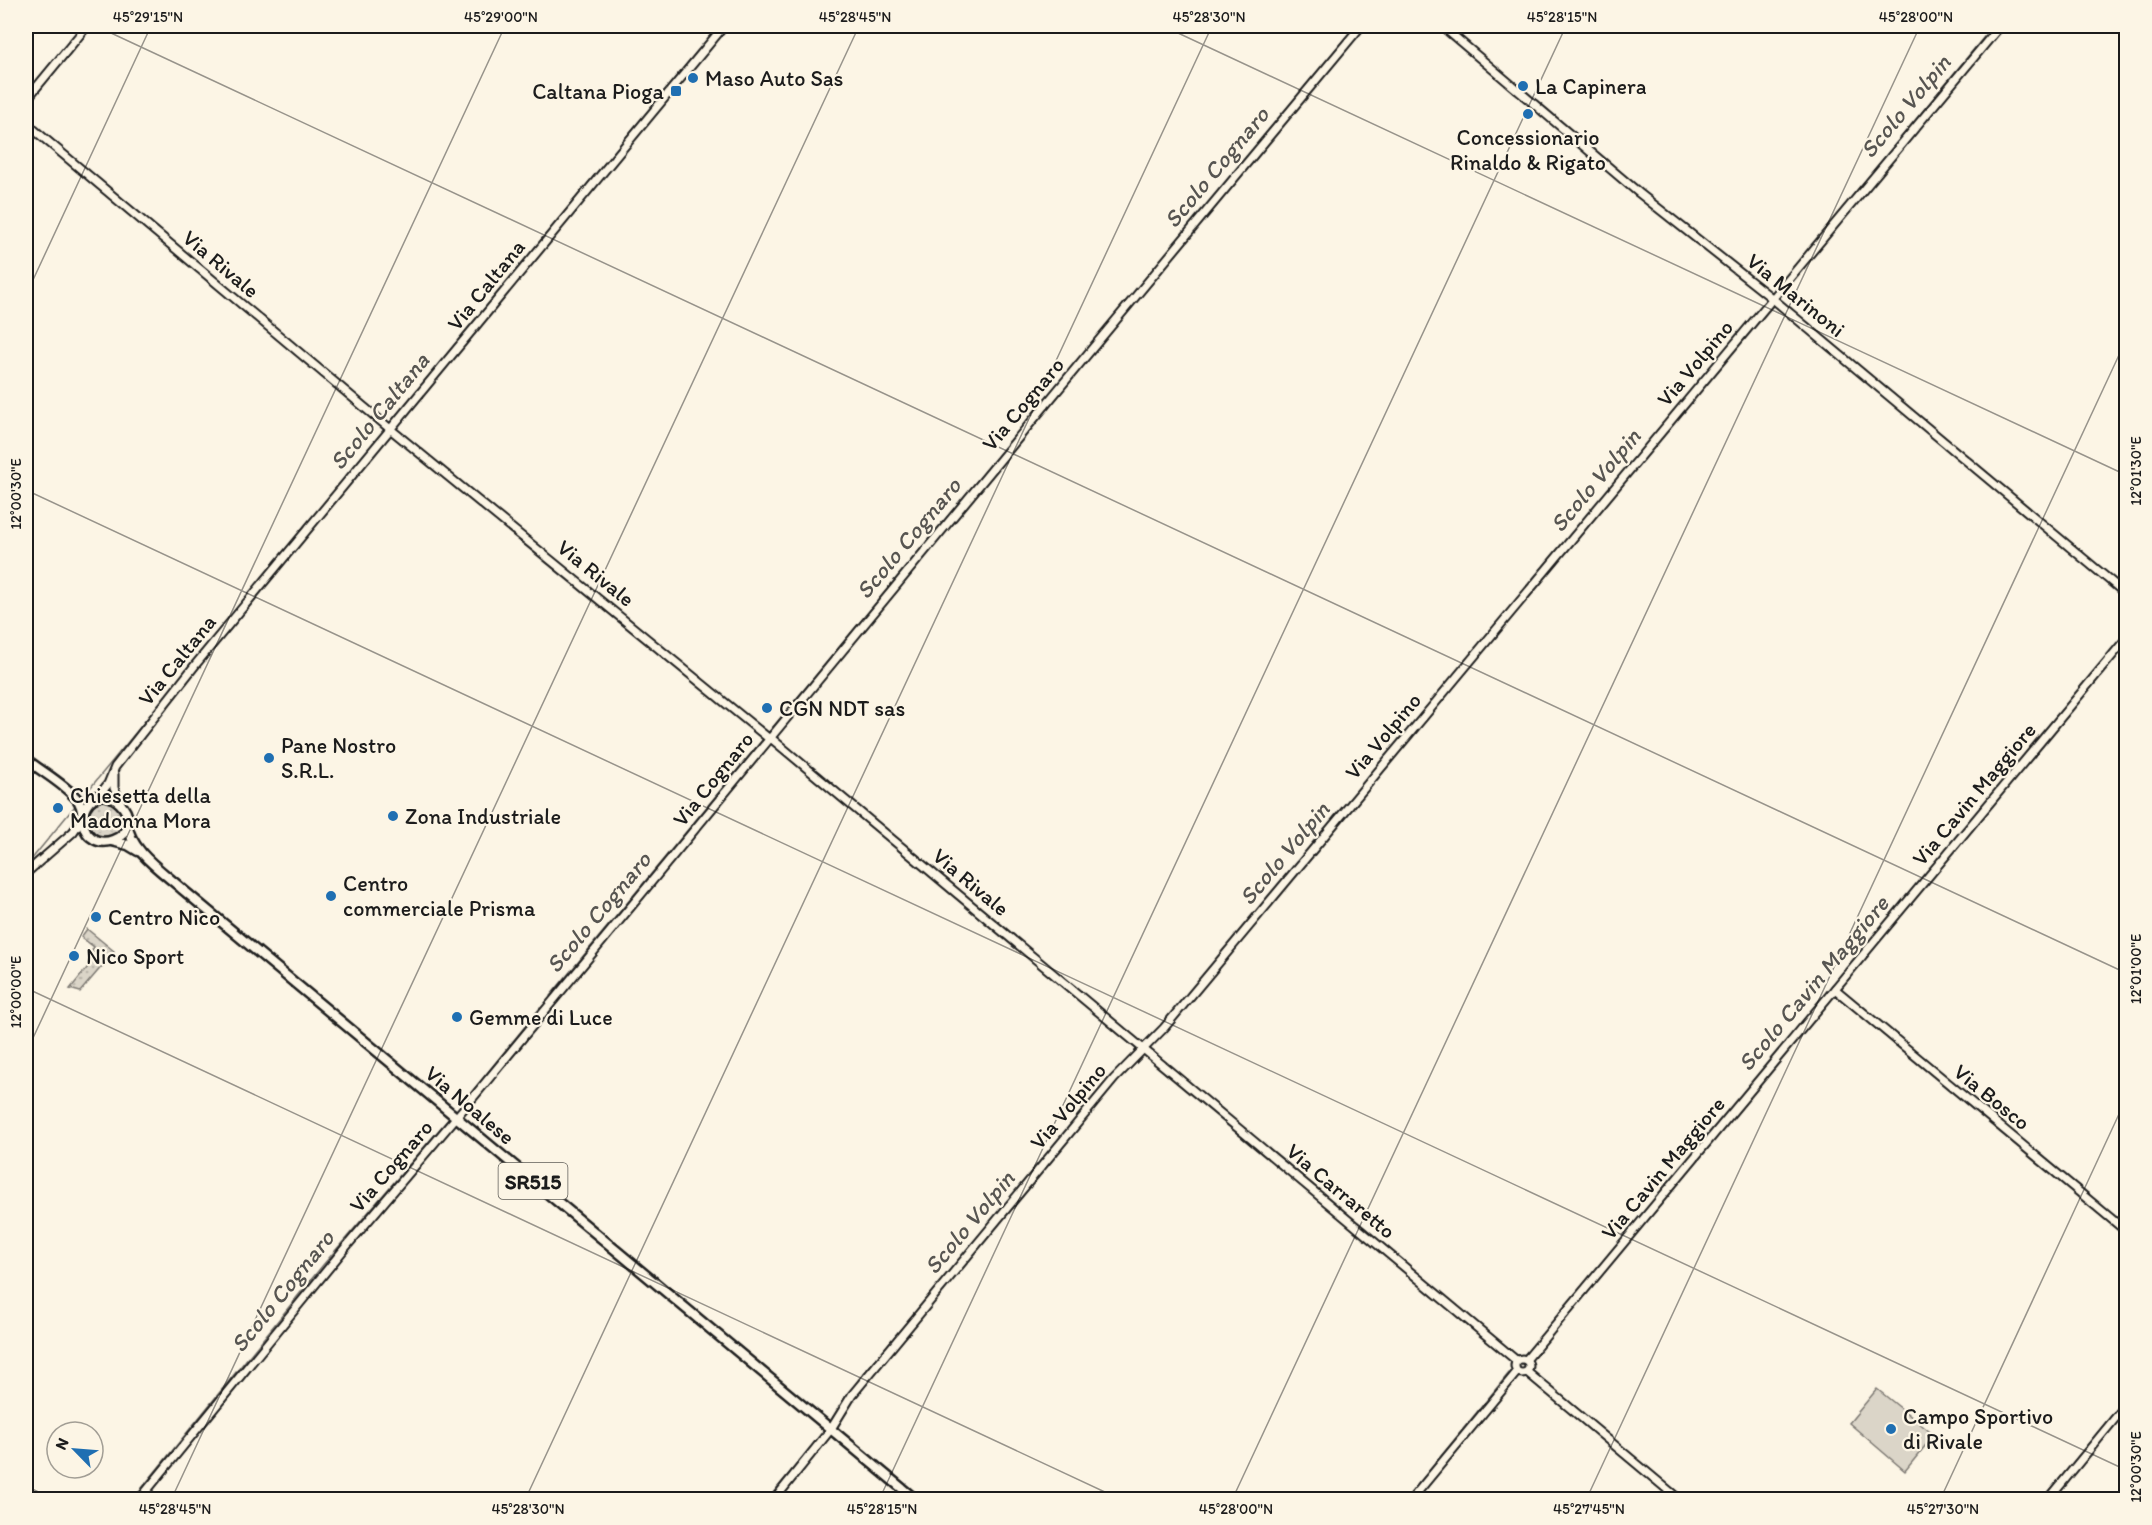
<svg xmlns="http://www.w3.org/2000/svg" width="2152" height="1525" font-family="Itim,sans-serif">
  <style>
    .grass { fill: url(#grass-dots); stroke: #7c7872; stroke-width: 1.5 }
    .garden { fill: #dbd5c8; stroke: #7c7872; stroke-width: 1.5 }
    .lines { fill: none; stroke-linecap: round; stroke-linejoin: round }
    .stream { stroke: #75726c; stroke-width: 1.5 }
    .secondary-casing { stroke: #1c1c1c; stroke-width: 11 }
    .primary-casing { stroke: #1c1c1c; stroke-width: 13 }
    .secondary { stroke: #fcf5e5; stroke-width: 7 }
    .primary { stroke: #fcf5e5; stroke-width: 8 }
    .ticks { fill: none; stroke: #1c1c1c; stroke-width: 1.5; stroke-opacity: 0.45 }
    .poi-dot { fill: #1f6fb2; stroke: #fcf5e5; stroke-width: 2 }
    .labels { text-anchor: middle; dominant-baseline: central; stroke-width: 4.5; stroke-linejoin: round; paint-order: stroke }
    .shield { fill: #fcf5e5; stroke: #5f5d58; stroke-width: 1.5 }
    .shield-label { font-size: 21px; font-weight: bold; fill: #1c1c1c }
    .poi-label { font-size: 22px; fill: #1c1c1c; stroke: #fcf5e5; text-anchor: start }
    .street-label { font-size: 22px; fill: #1c1c1c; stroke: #fcf5e5 }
    .water-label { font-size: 24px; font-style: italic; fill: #575551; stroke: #fcf5e5 }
    .neatline { fill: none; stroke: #1c1c1c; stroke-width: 2 }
    .ticks-label { font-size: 15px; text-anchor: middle; fill: #1c1c1c }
  </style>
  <defs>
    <pattern id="grass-dots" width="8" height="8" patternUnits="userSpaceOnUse" patternTransform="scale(1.5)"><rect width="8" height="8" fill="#dbd5c8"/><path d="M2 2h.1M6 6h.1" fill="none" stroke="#bbb6ab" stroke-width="1.8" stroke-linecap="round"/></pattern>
  </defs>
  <rect width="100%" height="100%" fill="#fcf5e5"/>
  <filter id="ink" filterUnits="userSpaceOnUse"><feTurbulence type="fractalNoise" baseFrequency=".0167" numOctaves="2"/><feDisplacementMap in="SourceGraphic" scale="12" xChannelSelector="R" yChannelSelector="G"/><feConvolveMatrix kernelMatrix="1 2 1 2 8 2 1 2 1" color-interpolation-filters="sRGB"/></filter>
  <g filter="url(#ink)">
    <!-- grass -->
    <g class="grass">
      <circle cx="105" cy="819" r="18"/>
      <polygon points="87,929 114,951 104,963 91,951 94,947 81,937"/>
      <polygon points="95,958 103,965 80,992 70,989"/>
    </g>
    <!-- garden -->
    <polygon class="garden" points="1877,1389 1934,1435 1905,1471 1849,1423"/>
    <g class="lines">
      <!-- stream -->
      <g class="stream">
        <polyline points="703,45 718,26"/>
        <polyline points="26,94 83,26"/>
        <polyline points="1774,291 1993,26"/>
        <polyline points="1080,358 1355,26"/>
        <polyline points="389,424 698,50"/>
        <polyline points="1585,518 1764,303"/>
        <polyline points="233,614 386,428"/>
        <polyline points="768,733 1075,363"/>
        <polyline points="86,793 188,669"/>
        <polyline points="26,866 75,806"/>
        <polyline points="1195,985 1238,934"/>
        <polyline points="550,996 763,739"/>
        <polyline points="1114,1074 1138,1049"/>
        <polyline points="462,1104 540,1008"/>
        <polyline points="1526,1354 2126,633"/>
        <polyline points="830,1422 859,1379 1059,1140"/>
        <polyline points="142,1488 323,1265 450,1117"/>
        <polyline points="133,1500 139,1492"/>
        <polyline points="767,1500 826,1429"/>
        <polyline points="1405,1500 1509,1373"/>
        <polyline points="2042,1500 2126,1398"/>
      </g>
      <defs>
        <g id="secondary">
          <polyline points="1442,26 1639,193 1773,299 2126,594"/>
          <polyline points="26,100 87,26"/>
          <polyline points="26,123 389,428 767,737 772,739 1517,1361"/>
          <polyline points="114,774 114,788 121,803"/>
          <polyline points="97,798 108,784 115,767 196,664 724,26"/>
          <polyline points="26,873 73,832 82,819"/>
          <polyline points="1835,989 2126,1231"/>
          <circle cx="1522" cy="1366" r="7"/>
          <polyline points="1526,1360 2126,639"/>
          <polyline points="1527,1372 1680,1500"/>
          <polyline points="139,1500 345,1248 476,1094 1081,362 1361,26"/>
          <path d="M774 1500 831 1429 852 1395 1114 1079 1164 1028C1442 693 1722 360 2000 26"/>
          <polyline points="1411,1500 1517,1372"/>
          <polyline points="2048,1500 2126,1405"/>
        </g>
        <g id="primary">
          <path d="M26 759C42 772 63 783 77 799 87 810 78 827 91 837 97 842 105 843 113 840 154 824 100 767 83 813"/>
          <path d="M127 823C130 851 162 871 182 889L916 1500"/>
          <polyline points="112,841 128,845 138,851"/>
        </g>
      </defs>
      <!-- secondary casing -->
      <use href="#secondary" class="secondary-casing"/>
      <!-- primary casing -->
      <use href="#primary" class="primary-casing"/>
      <!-- secondary -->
      <use href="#secondary" class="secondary"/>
      <!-- primary -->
      <use href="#primary" class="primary"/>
    </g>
  </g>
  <!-- ticks -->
  <path class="ticks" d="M96 26 2126 973M1163 26 2126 475M26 295 151 26M26 490 2126 1470M26 988 1122 1500M26 1053 505 26M26 1486 55 1500M171 1500 859 26M525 1500 1212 26M879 1500 1566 26M1232 1500 1920 26M1586 1500 2126 340M1940 1500 2126 1099"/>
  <!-- markers -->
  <g class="poi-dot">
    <circle cx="693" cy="78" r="6"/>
    <circle cx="1523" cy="86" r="6"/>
    <rect x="670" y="85" width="12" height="12" rx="3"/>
    <circle cx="1528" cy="114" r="6"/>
    <circle cx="767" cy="708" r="6"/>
    <circle cx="269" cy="758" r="6"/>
    <circle cx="58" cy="808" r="6"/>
    <circle cx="393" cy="816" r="6"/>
    <circle cx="331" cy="896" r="6"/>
    <circle cx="96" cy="917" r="6"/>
    <circle cx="74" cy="956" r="6"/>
    <circle cx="457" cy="1017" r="6"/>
    <circle cx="1891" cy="1429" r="6"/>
  </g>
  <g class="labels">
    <!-- shield labels -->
    <rect class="shield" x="498.5" y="1163" width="69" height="36" rx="4.5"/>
    <g class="shield-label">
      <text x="533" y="1181">SR515</text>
    </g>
    <!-- poi labels -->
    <g class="poi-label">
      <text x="705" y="78">Maso Auto Sas</text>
      <text x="1535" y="86">La Capinera</text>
      <text x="664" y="91" text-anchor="end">Caltana Pioga</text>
      <text x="1528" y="137" text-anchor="middle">Concessionario<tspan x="1528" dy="25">Rinaldo &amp; Rigato</tspan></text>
      <text x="779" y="708">CGN NDT sas</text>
      <text x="281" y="745">Pane Nostro<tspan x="281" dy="25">S.R.L.</tspan></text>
      <text x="70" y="795">Chiesetta della<tspan x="70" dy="25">Madonna Mora</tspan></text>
      <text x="405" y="816">Zona Industriale</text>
      <text x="343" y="883">Centro<tspan x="343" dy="25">commerciale Prisma</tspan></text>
      <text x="108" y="917">Centro Nico</text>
      <text x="86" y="956">Nico Sport</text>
      <text x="469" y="1017">Gemme di Luce</text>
      <text x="1903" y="1416">Campo Sportivo<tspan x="1903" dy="25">di Rivale</tspan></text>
    </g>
    <!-- street labels -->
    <g class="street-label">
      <text transform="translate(221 264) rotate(40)">Via Rivale</text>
      <text transform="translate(486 285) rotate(-51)">Via Caltana</text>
      <text transform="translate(1796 295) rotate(39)">Via Marinoni</text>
      <text transform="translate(1695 363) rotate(-50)">Via Volpino</text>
      <text transform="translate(1023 404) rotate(-50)">Via Cognaro</text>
      <text transform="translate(596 573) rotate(39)">Via Rivale</text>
      <text transform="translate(177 660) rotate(-51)">Via Caltana</text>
      <text transform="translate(1383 736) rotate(-50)">Via Volpino</text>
      <text transform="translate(713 779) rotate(-51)">Via Cognaro</text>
      <text transform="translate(1974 794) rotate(-50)">Via Cavin Maggiore</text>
      <text transform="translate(971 882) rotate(40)">Via Rivale</text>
      <text transform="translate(1992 1097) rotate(39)">Via Bosco</text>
      <text transform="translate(470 1105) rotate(40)">Via Noalese</text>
      <text transform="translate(1068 1106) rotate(-50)">Via Volpino</text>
      <text transform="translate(391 1166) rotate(-49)">Via Cognaro</text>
      <text transform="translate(1663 1168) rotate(-50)">Via Cavin Maggiore</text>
      <text transform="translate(1341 1191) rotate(40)">Via Carraretto</text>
    </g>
    <!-- water labels -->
    <g class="water-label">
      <text transform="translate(1905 106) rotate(-50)">Scolo Volpin</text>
      <text transform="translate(1216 167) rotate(-50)">Scolo Cognaro</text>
      <text transform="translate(379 411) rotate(-51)">Scolo Caltana</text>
      <text transform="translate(1595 480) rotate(-50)">Scolo Volpin</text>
      <text transform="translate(908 538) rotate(-50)">Scolo Cognaro</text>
      <text transform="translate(1284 853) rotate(-50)">Scolo Volpin</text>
      <text transform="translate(598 912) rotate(-50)">Scolo Cognaro</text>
      <text transform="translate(1813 983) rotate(-50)">Scolo Cavin Maggiore</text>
      <text transform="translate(969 1222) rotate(-50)">Scolo Volpin</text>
      <text transform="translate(282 1291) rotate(-51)">Scolo Cognaro</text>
    </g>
  </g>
  <!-- margin -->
  <rect width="2152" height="1525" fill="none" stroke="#fcf5e5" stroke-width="66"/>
  <!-- north arrow -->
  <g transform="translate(75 1450) rotate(295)"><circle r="28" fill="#fcf5e5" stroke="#a29e95" stroke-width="1.5"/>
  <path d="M0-4.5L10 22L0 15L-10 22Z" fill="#1f6fb2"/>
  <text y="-9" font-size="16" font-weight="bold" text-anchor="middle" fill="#1c1c1c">N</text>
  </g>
  <rect x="33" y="33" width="2086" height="1459" class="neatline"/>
  <g class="ticks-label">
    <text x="148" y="22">45°29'15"N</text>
    <text x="501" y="22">45°29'00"N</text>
    <text x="855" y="22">45°28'45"N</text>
    <text x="1209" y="22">45°28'30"N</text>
    <text x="1562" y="22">45°28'15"N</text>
    <text x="1916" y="22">45°28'00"N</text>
    <text transform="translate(2136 471) rotate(-90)" y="5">12°01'30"E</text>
    <text transform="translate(16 494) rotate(-90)" y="5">12°00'30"E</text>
    <text transform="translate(2136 969) rotate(-90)" y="5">12°01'00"E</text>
    <text transform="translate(16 992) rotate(-90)" y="5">12°00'00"E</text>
    <text transform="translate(2136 1467) rotate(-90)" y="5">12°00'30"E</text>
    <text x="175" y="1514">45°28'45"N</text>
    <text x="528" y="1514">45°28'30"N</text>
    <text x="882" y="1514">45°28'15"N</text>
    <text x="1236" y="1514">45°28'00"N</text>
    <text x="1589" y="1514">45°27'45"N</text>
    <text x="1943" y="1514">45°27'30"N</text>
  </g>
</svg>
